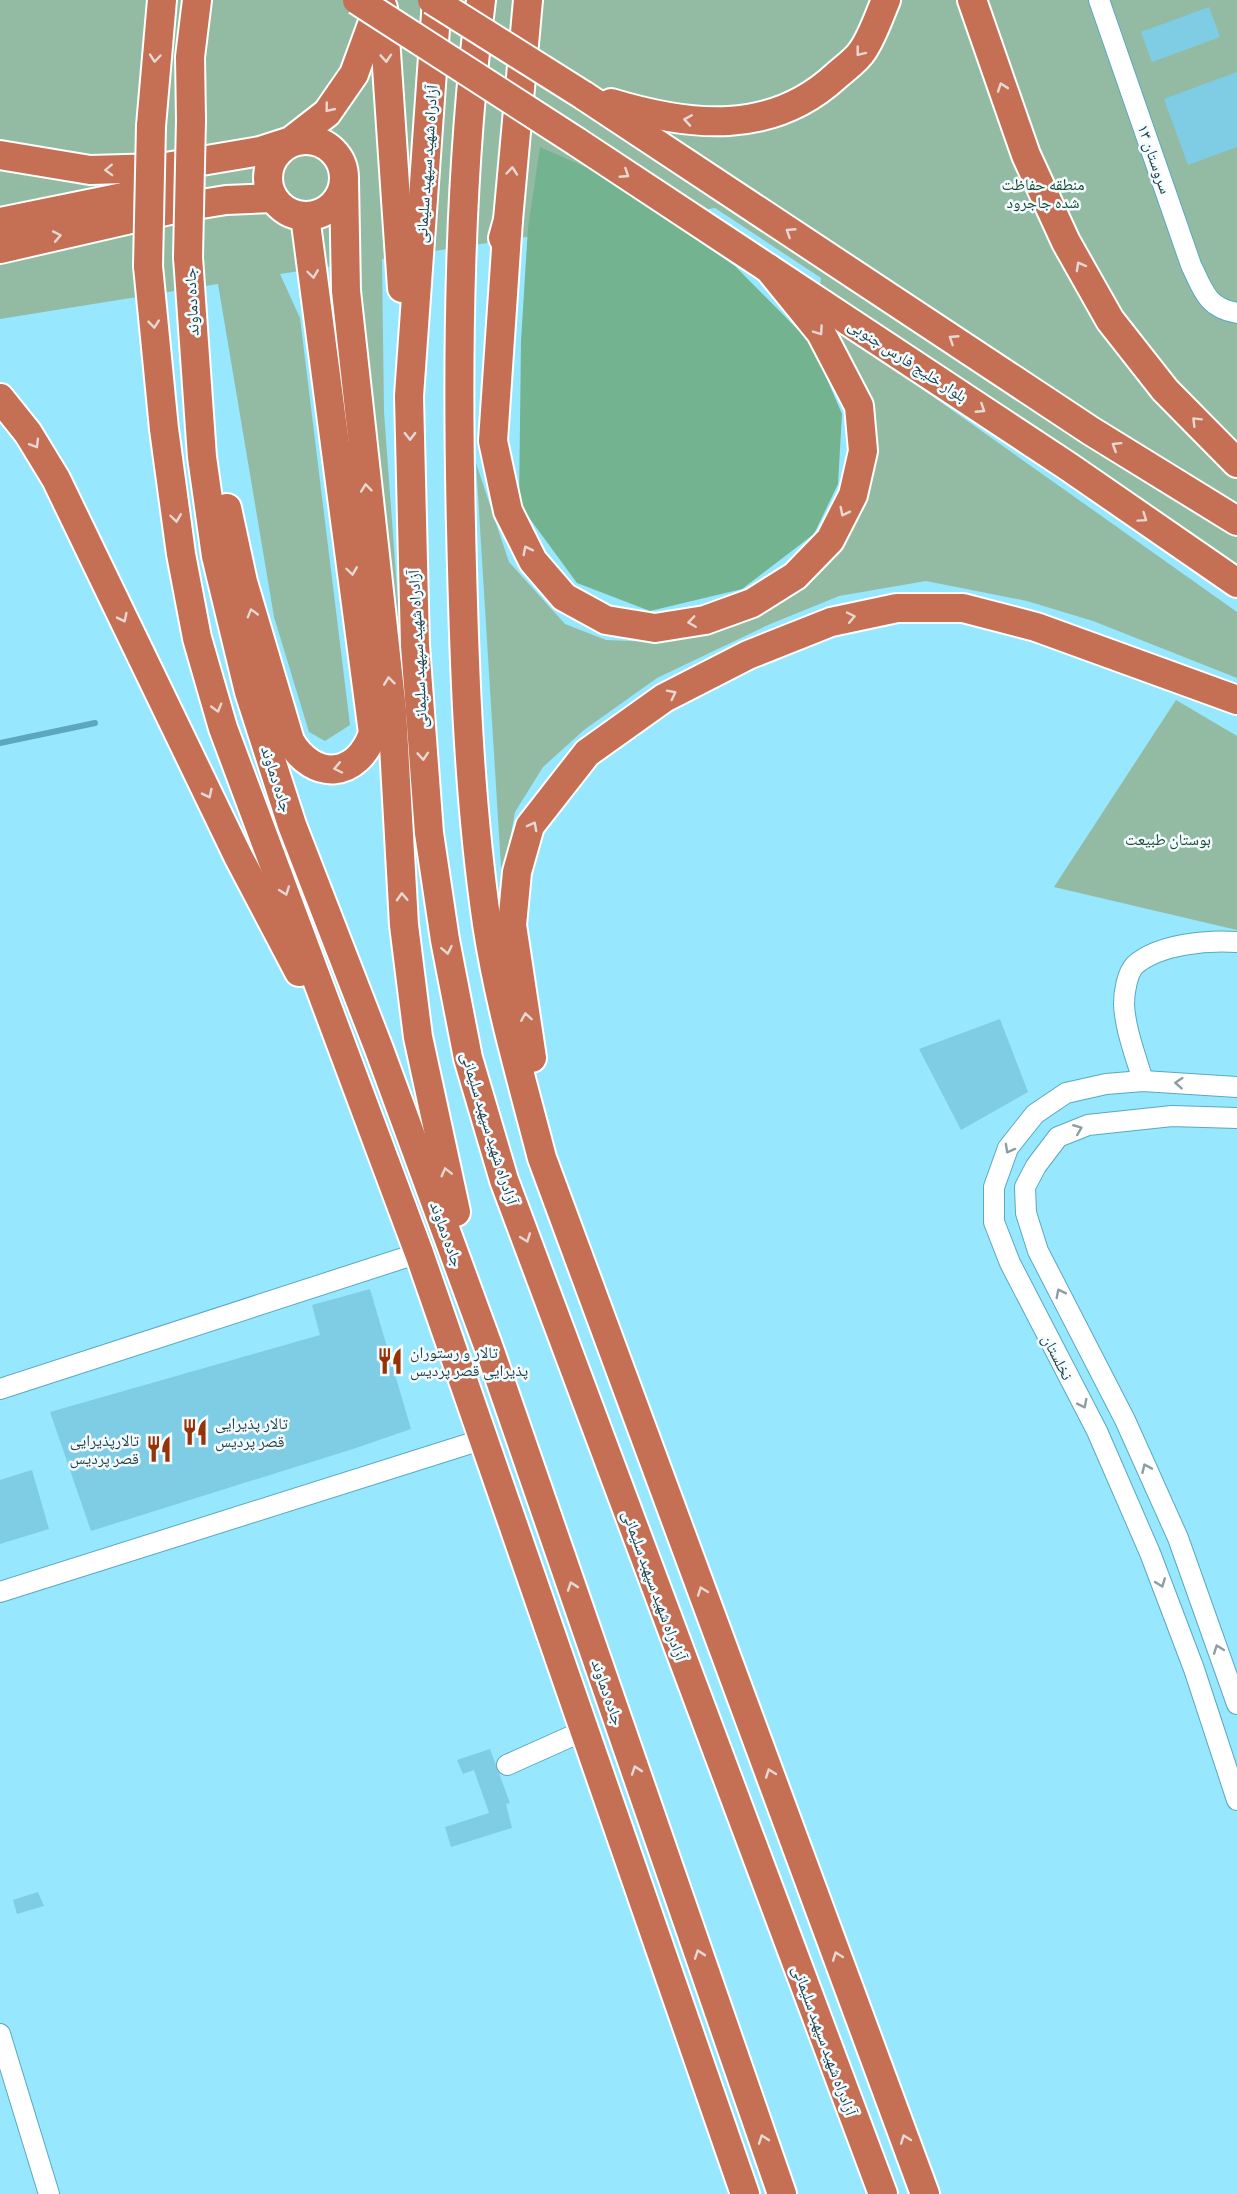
<svg xmlns="http://www.w3.org/2000/svg" width="1237" height="2194" font-family="'Titillium Web','Noto Naskh Arabic',sans-serif">
  <style>
    .green { fill: #93bba4 }
    .forest { fill: #74b390 }
    .lines { fill: none; stroke-linecap: round; stroke-linejoin: round }
    .stream { stroke: #5aa7be; stroke-width: 6 }
    .building { fill: #7ecde5 }
    .minor-casing { stroke: #59a9c0; stroke-width: 22 }
    .highway-casing { stroke: #fff; stroke-width: 32 }
    .minor { stroke: #fff; stroke-width: 20 }
    .highway { stroke: #c57054; stroke-width: 28 }
    .highway-bridge-casing { stroke: #fff; stroke-width: 32; stroke-linecap: butt }
    .highway-bridge { stroke: #c57054; stroke-width: 28 }
    .oneway { stroke: #e8d8d4 }
    .oneway2 { stroke: #8d9ea2 }
    .labels { text-anchor: middle; dominant-baseline: central; stroke-width: 5; stroke-linejoin: round; paint-order: stroke }
    .street-label { font-size: 16px; fill: #1b3d46; stroke: #f4fbfe }
    .park-label { font-size: 16px; fill: #15472f; stroke: #f4fbfe }
    .poi-label { font-size: 16px; fill: #1b3d46; stroke: #f4fbfe; text-anchor: start }
  </style>
  <rect width="100%" height="100%" fill="#97e7ff"/>
  <!-- green -->
  <g class="green">
    <polygon points="0,0 1237,0 1237,567 820,285 821,278 715,208 382,259 384,412 402,657 396,652 360,325 359,262 280,274 300,318 350,725 325,741 309,732 274,617 218,284 0,319"/>
    <polygon points="815,313 1237,612 1237,678 1093,621 1027,601 926,581 839,596 768,625 657,678 584,730 543,767 515,812 502,883 476,463 509,562 565,624 606,640 658,642 707,633 823,562 860,513 872,476"/>
    <polygon points="1176,700 1237,736 1237,930 1054,887"/>
  </g>
  <!-- forest -->
  <polygon class="forest" points="540,147 597,172 735,266 812,344 842,414 838,484 814,534 742,589 650,611 577,583 519,504 521,341 528,228"/>
  <g class="lines">
    <!-- stream -->
    <polyline class="stream" points="0,743 95,723"/>
  </g>
  <!-- building -->
  <g class="building">
    <polygon points="1209,7 1220,37 1152,62 1141,32"/>
    <polygon points="1237,72 1237,147 1188,165 1164,99"/>
    <polygon points="1000,1019 1028,1092 961,1130 919,1049"/>
    <polygon points="370,1289 411,1429 353,1449 91,1531 50,1412 320,1335 312,1305"/>
    <polygon points="32,1470 49,1529 0,1544 0,1480"/>
    <polygon points="490,1749 510,1803 506,1804 512,1828 451,1847 445,1827 489,1813 474,1770 463,1774 457,1760"/>
    <polygon points="38,1892 44,1906 17,1914 13,1900"/>
  </g>
  <g class="lines">
    <defs>
      <g id="minor">
        <path d="M1099 0 1191 265C1203 290 1207 308 1237 313"/>
        <path d="M1143 1081C1136 1057 1125 1029 1124 1004 1124 993 1127 973 1135 965 1159 944 1207 940 1237 942"/>
        <polyline points="1237,1087 1143,1081 1106,1084 1066,1093 1035,1114 1008,1148 994,1187 994,1222 1010,1263 1097,1431 1150,1553 1194,1669 1237,1800"/>
        <polyline points="1237,1118 1172,1116 1088,1125 1058,1137 1036,1166 1025,1187 1026,1213 1038,1251 1125,1420 1178,1538 1237,1704"/>
        <polyline points="0,1389 419,1253"/>
        <polyline points="0,1592 484,1439"/>
        <polyline points="507,1765 583,1731"/>
        <polyline points="0,2034 49,2194"/>
      </g>
      <g id="highway">
        <polyline points="437,0 409,396 415,645 429,833 445,940 468,1058 504,1180 883,2194"/>
        <path d="M481 0C459 175 457 351 461 527 464 660 468 793 487 924 499 1003 522 1081 542 1158L925 2194"/>
        <polyline points="972,0 1026,155 1066,242 1110,320 1165,390 1237,463"/>
        <polyline points="383,8 402,288"/>
        <polyline points="583,95 1091,431 1237,521"/>
        <path d="M611 103C690 127 771 136 836 76 845 68 857 60 863 50 873 35 879 16 886 0"/>
        <polyline points="191,120 190,57 197,0"/>
        <polyline points="151,126 162,0"/>
        <circle cx="306" cy="178" r="38"/>
        <polyline points="577,142 1069,467 1237,583"/>
        <polyline points="0,155 90,170 160,168 260,151 291,141 327,113 354,74 381,0"/>
        <polyline points="344,181 346,291 392,710 404,925 418,1037 456,1212"/>
        <polyline points="508,220 493,441 508,511 533,561 564,597 606,620 655,628 705,620 752,603 795,576 830,540 853,495 863,451 859,406 821,333 769,269"/>
        <polyline points="0,222 123,197 172,182"/>
        <polyline points="503,238 508,220 528,0"/>
        <polyline points="0,249 183,207 226,200 273,198"/>
        <polyline points="188,257 202,457 216,556 249,692 292,825 379,1049 490,1351 782,2194"/>
        <polyline points="148,266 164,429 181,554 197,638 223,728 419,1253 745,2194"/>
        <polyline points="0,398 28,433 56,479 238,856 299,972"/>
        <path d="M227 508 243 582 290 741C314 782 358 778 373 733L305 216"/>
        <polyline points="532,1058 512,925 517,872 530,826 587,753 664,698 748,655 831,622 897,608 963,608 1036,627 1237,700"/>
      </g>
    </defs>
    <!-- minor casing -->
    <use href="#minor" class="minor-casing"/>
    <!-- highway casing -->
    <use href="#highway" class="highway-casing"/>
    <!-- minor -->
    <use href="#minor" class="minor"/>
    <!-- highway -->
    <use href="#highway" class="highway"/>
    <defs>
      <g id="highway-bridge">
        <polyline points="357,0 577,142"/>
        <polyline points="432,0 583,95"/>
        <polyline points="188,257 191,120"/>
        <polyline points="148,266 151,126"/>
      </g>
    </defs>
    <!-- highway-bridge casing -->
    <use href="#highway-bridge" class="highway-bridge-casing"/>
    <!-- highway-bridge -->
    <use href="#highway-bridge" class="highway-bridge"/>
  </g>
  <!-- one-way arrows -->
  <defs><path id="oneway-chevron" d="M-2-3.5L2.5 0L-2 3.5" fill="none" stroke-width="1.6" stroke-linecap="round" stroke-linejoin="round" transform="scale(1.5)"/></defs>
  <g class="oneway">
    <use href="#oneway-chevron" transform="translate(860 52) rotate(128)"/>
    <use href="#oneway-chevron" transform="translate(155 58) rotate(95)"/>
    <use href="#oneway-chevron" transform="translate(386 58) rotate(86)"/>
    <use href="#oneway-chevron" transform="translate(1002 87) rotate(-109)"/>
    <use href="#oneway-chevron" transform="translate(329 108) rotate(129)"/>
    <use href="#oneway-chevron" transform="translate(688 120) rotate(-171)"/>
    <use href="#oneway-chevron" transform="translate(109 170) rotate(178)"/>
    <use href="#oneway-chevron" transform="translate(512 171) rotate(-85)"/>
    <use href="#oneway-chevron" transform="translate(625 174) rotate(33)"/>
    <use href="#oneway-chevron" transform="translate(790 232) rotate(-147)"/>
    <use href="#oneway-chevron" transform="translate(57 236) rotate(-11)"/>
    <use href="#oneway-chevron" transform="translate(1080 266) rotate(-119)"/>
    <use href="#oneway-chevron" transform="translate(313 274) rotate(82)"/>
    <use href="#oneway-chevron" transform="translate(154 324) rotate(84)"/>
    <use href="#oneway-chevron" transform="translate(819 331) rotate(55)"/>
    <use href="#oneway-chevron" transform="translate(953 339) rotate(-147)"/>
    <use href="#oneway-chevron" transform="translate(981 409) rotate(33)"/>
    <use href="#oneway-chevron" transform="translate(1196 421) rotate(-135)"/>
    <use href="#oneway-chevron" transform="translate(410 436) rotate(89)"/>
    <use href="#oneway-chevron" transform="translate(35 444) rotate(59)"/>
    <use href="#oneway-chevron" transform="translate(1116 446) rotate(-148)"/>
    <use href="#oneway-chevron" transform="translate(366 488) rotate(-96)"/>
    <use href="#oneway-chevron" transform="translate(844 512) rotate(117)"/>
    <use href="#oneway-chevron" transform="translate(176 518) rotate(82)"/>
    <use href="#oneway-chevron" transform="translate(1143 518) rotate(35)"/>
    <use href="#oneway-chevron" transform="translate(527 550) rotate(-117)"/>
    <use href="#oneway-chevron" transform="translate(352 571) rotate(82)"/>
    <use href="#oneway-chevron" transform="translate(252 613) rotate(-106)"/>
    <use href="#oneway-chevron" transform="translate(851 617) rotate(-12)"/>
    <use href="#oneway-chevron" transform="translate(123 618) rotate(64)"/>
    <use href="#oneway-chevron" transform="translate(692 622) rotate(172)"/>
    <use href="#oneway-chevron" transform="translate(389 681) rotate(-97)"/>
    <use href="#oneway-chevron" transform="translate(672 694) rotate(-27)"/>
    <use href="#oneway-chevron" transform="translate(217 708) rotate(74)"/>
    <use href="#oneway-chevron" transform="translate(423 756) rotate(86)"/>
    <use href="#oneway-chevron" transform="translate(338 768) rotate(168)"/>
    <use href="#oneway-chevron" transform="translate(208 794) rotate(64)"/>
    <use href="#oneway-chevron" transform="translate(533 826) rotate(-62)"/>
    <use href="#oneway-chevron" transform="translate(285 891) rotate(70)"/>
    <use href="#oneway-chevron" transform="translate(402 897) rotate(-93)"/>
    <use href="#oneway-chevron" transform="translate(447 950) rotate(79)"/>
    <use href="#oneway-chevron" transform="translate(526 1017) rotate(-99)"/>
    <use href="#oneway-chevron" transform="translate(446 1172) rotate(-104)"/>
    <use href="#oneway-chevron" transform="translate(526 1238) rotate(70)"/>
    <use href="#oneway-chevron" transform="translate(572 1586) rotate(-109)"/>
    <use href="#oneway-chevron" transform="translate(702 1591) rotate(-110)"/>
    <use href="#oneway-chevron" transform="translate(636 1770) rotate(-109)"/>
    <use href="#oneway-chevron" transform="translate(770 1773) rotate(-110)"/>
    <use href="#oneway-chevron" transform="translate(699 1954) rotate(-109)"/>
    <use href="#oneway-chevron" transform="translate(837 1956) rotate(-110)"/>
    <use href="#oneway-chevron" transform="translate(763 2139) rotate(-109)"/>
    <use href="#oneway-chevron" transform="translate(905 2139) rotate(-110)"/>
  </g>
  <g class="oneway2">
    <use href="#oneway-chevron" transform="translate(1179 1083) rotate(-176)"/>
    <use href="#oneway-chevron" transform="translate(1078 1129) rotate(-22)"/>
    <use href="#oneway-chevron" transform="translate(1009 1149) rotate(119)"/>
    <use href="#oneway-chevron" transform="translate(1060 1293) rotate(-117)"/>
    <use href="#oneway-chevron" transform="translate(1083 1404) rotate(63)"/>
    <use href="#oneway-chevron" transform="translate(1146 1468) rotate(-114)"/>
    <use href="#oneway-chevron" transform="translate(1161 1583) rotate(69)"/>
    <use href="#oneway-chevron" transform="translate(1218 1649) rotate(-110)"/>
  </g>
  <!-- icons -->
  <defs>
    <symbol id="restaurant-bare" viewBox="-9 -9 18 18"><path d="M-5-6h1v4h1v-4h1v4h1v-4h1v5L-1.5 .5V6h-2V.5L-5-1ZM5-6V6H3V1.5H1.5Q1.5-4 5-6Z" fill="#983207" stroke="#f4fbfe" stroke-width="2.5" paint-order="stroke"/></symbol>
  </defs>
  <g fill-rule="evenodd">
    <use href="#restaurant-bare" x="371" y="1342" width="38" height="38"/>
    <use href="#restaurant-bare" x="176" y="1413" width="38" height="38"/>
    <use href="#restaurant-bare" x="140" y="1430" width="38" height="38"/>
  </g>
  <g class="labels">
    <!-- street labels -->
    <g class="street-label">
      <text transform="translate(1155 159) rotate(71)">سروستان ۱۳</text>
      <text transform="translate(426 164) rotate(-86)">آزادراه شهید سپهبد سلیمانی</text>
      <text transform="translate(191 302) rotate(-93)">جاده دماوند</text>
      <text transform="translate(908 360) rotate(33)">بلوار خلیج فارس جنوبی</text>
      <text transform="translate(417 649) rotate(-93)">آزادراه شهید سپهبد سلیمانی</text>
      <text transform="translate(277 779) rotate(72)">جاده دماوند</text>
      <text transform="translate(490 1128) rotate(73)">آزادراه شهید سپهبد سلیمانی</text>
      <text transform="translate(447 1234) rotate(70)">جاده دماوند</text>
      <text transform="translate(1058 1357) rotate(63)">نخلستان</text>
      <text transform="translate(655 1585) rotate(70)">آزادراه شهید سپهبد سلیمانی</text>
      <text transform="translate(608 1692) rotate(71)">جاده دماوند</text>
      <text transform="translate(825 2040) rotate(70)">آزادراه شهید سپهبد سلیمانی</text>
    </g>
    <!-- park labels -->
    <g class="park-label">
      <text x="1043" y="184">منطقه حفاظت<tspan x="1043" dy="18">شده جاجرود</tspan></text>
      <text x="1168" y="839">بوستان طبیعت</text>
    </g>
    <!-- poi labels -->
    <g class="poi-label">
      <text x="410" y="1352">تالار و رستوران<tspan x="410" dy="18">پذیرایی قصر پردیس</tspan></text>
      <text x="215" y="1423">تالار پذیرایی<tspan x="215" dy="18">قصر پردیس</tspan></text>
      <text x="139" y="1440" text-anchor="end">تالارپذیرایی<tspan x="139" dy="18">قصر پردیس</tspan></text>
    </g>
  </g>
</svg>
